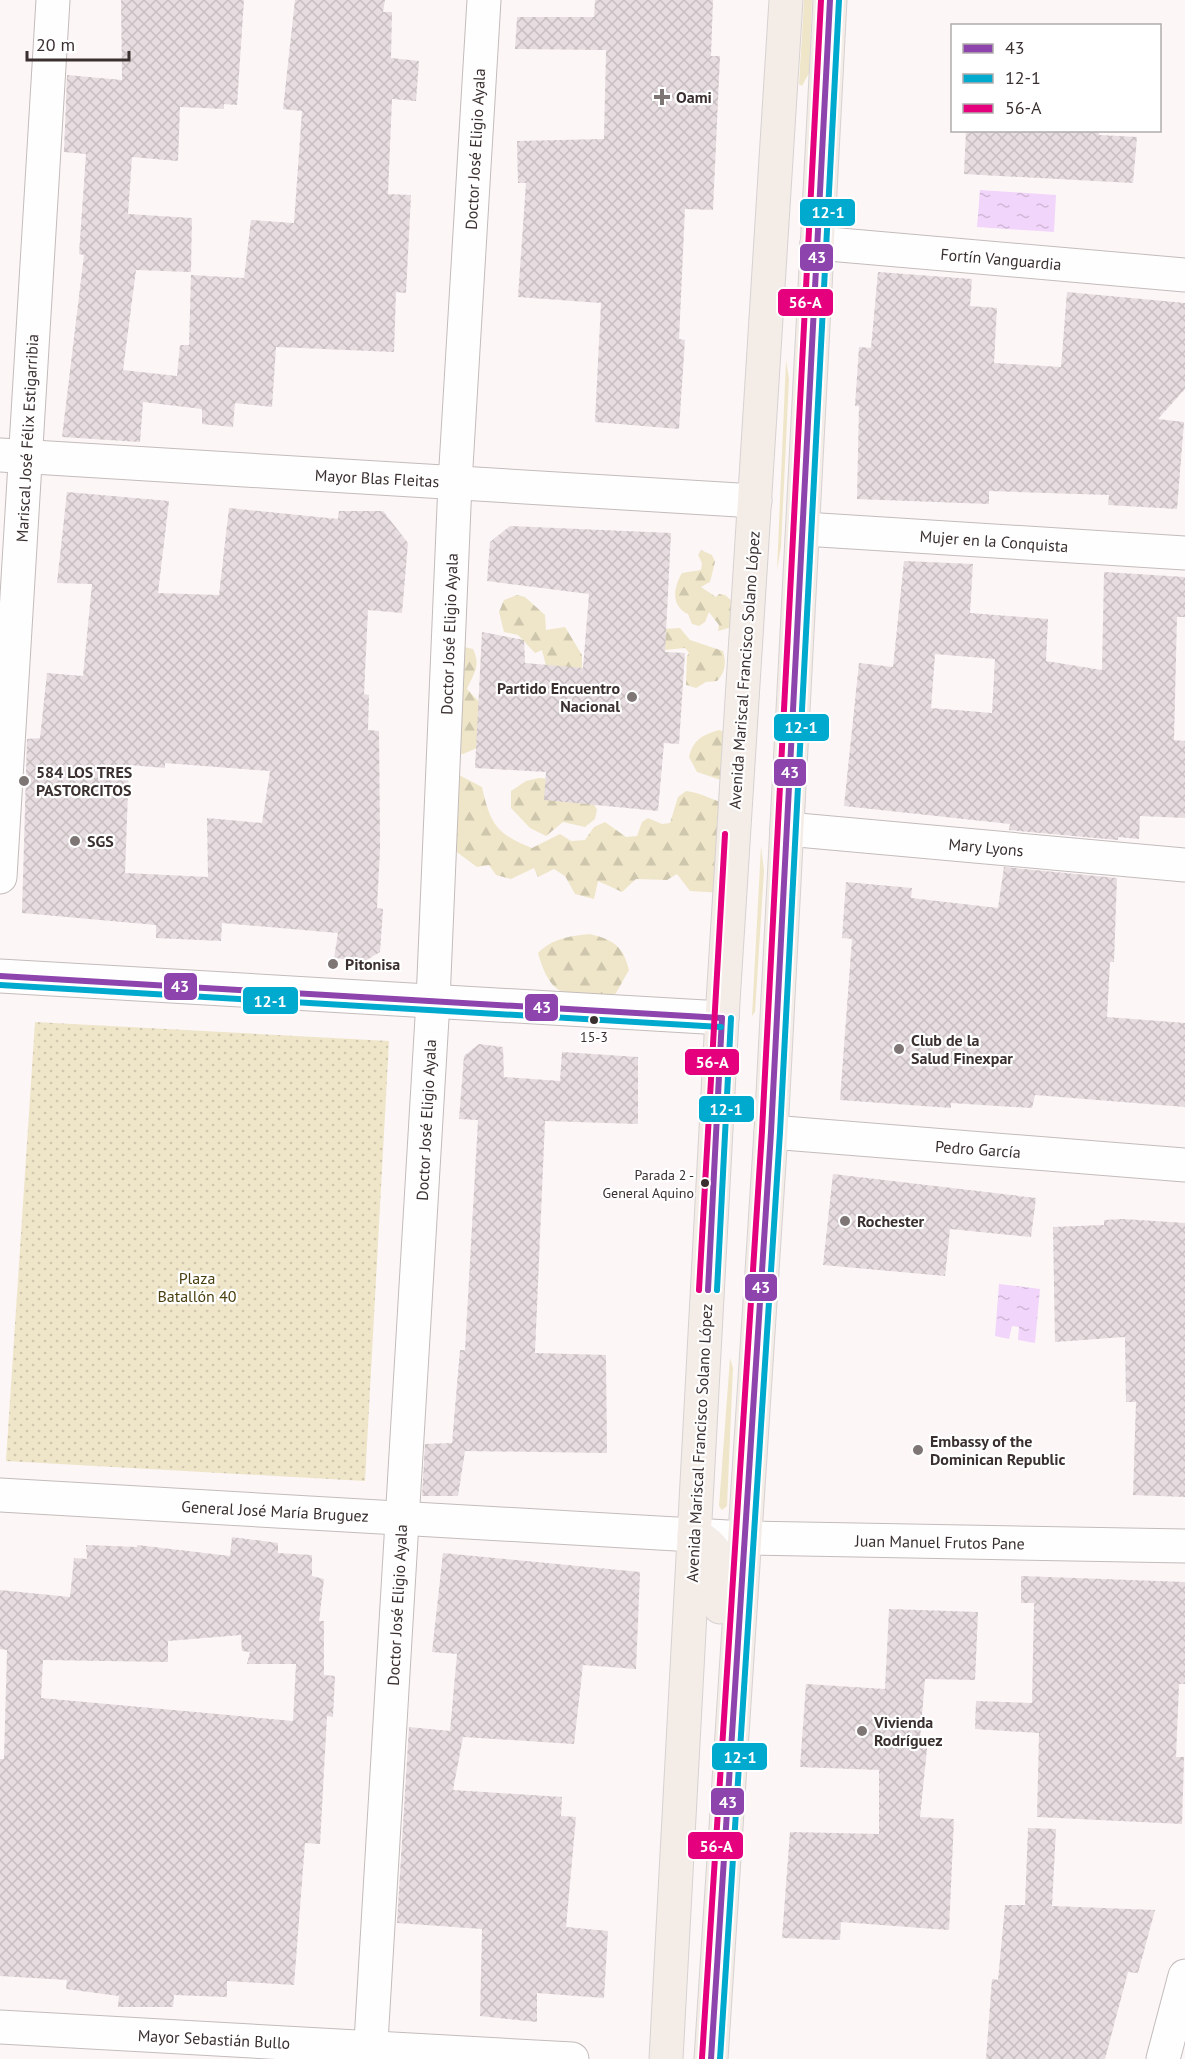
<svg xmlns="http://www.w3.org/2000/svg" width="1185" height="2059" font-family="'PT Sans',sans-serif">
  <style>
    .grass { fill: #efe6c9 }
    .forest { fill: url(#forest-firs) }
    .park { fill: url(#park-dots) }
    .water { fill: url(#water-ripples) }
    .building { fill: url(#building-cross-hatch); fill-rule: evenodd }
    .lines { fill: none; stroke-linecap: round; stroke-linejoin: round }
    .street-casing { stroke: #c3bcbb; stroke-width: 35 }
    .secondary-casing { stroke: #c3bcbb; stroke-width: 35 }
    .highway-casing { stroke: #d7d2d2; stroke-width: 35 }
    .street { stroke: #fffefe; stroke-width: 33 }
    .secondary { stroke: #fffefe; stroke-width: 33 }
    .highway { stroke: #f4ece6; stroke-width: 33 }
    .bus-1-casing { stroke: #fff; stroke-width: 10 }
    .bus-2-casing { stroke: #fff; stroke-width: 10 }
    .bus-3-casing { stroke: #fff; stroke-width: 10 }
    .bus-1 { stroke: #8e44ad; stroke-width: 6 }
    .bus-2 { stroke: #00a9ce; stroke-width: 6 }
    .bus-3 { stroke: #e5007d; stroke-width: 6 }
    .poi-dot { fill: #7e7575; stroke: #fff; stroke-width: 2 }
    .bus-dot { fill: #3a302f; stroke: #fff; stroke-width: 2 }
    .labels { text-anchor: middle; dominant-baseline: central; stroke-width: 4.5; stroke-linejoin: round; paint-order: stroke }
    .bus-label { font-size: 14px; fill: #3a302f; stroke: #fff }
    .poi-label { font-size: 16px; font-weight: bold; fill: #3a302f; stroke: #fff; text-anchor: start }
    .street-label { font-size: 16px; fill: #3a302f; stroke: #fff }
    .park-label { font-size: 16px; fill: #4a3f0f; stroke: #fff }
    .line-badge { stroke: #fff; stroke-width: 2 }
    .badge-label { font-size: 16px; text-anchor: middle; font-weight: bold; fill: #fff }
  </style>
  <defs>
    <pattern id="forest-firs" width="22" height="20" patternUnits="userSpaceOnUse" patternTransform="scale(1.5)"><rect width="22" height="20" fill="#efe6c9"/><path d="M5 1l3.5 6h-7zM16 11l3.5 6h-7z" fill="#cec6ad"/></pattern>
    <pattern id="park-dots" width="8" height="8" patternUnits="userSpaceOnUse" patternTransform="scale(1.5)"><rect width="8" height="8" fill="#efe6c9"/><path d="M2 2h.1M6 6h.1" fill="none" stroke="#cec6ad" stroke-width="1.8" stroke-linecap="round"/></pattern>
    <pattern id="water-ripples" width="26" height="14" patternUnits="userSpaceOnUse" patternTransform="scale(1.5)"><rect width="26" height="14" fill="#f2d5fa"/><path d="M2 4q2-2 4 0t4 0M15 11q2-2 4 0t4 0" fill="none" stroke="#d0b7d7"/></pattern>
    <pattern id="building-cross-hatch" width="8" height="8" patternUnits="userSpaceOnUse" patternTransform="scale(1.5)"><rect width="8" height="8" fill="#e7dde0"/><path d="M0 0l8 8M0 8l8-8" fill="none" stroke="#c7bec0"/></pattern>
  </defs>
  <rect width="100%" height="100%" fill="#fcf6f6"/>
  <!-- grass -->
  <g class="grass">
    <polygon points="804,0 812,0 809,73 802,86 799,84"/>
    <polygon points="786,360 789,379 781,547 777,570"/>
    <polygon points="761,846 764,871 755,1012 752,1016"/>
    <polygon points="730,1358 733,1368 727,1506 722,1510 719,1506"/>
  </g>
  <!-- forest -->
  <g class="forest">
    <path d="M701 550 712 555 715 562 710 582 701 587 716 597 719 594 725 595 737 605 735 626 718 631 719 625 709 612 705 622 699 626 692 624 688 614C671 606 673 588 682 573L701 570 702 563 698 555Z"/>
    <polygon points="517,595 525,597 545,615 546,630 565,627 582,655 582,669 548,674 542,650 535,653 518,635 504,632 499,612 504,600"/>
    <path d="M680 628 690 640 723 651C726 662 726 672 717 681L706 682 696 688 686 685 687 656 689 653 685 648 665 650 663 629Z"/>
    <path d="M455 645 473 649C481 666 474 673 467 689L486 709 503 737 463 754 452 753Z"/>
    <path d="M719 730 733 734 724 781 697 772 689 757C693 740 702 735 719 730Z"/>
    <path d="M459 775 482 787C490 823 496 834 532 848L560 834 571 841 585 840 594 827 605 822 626 837 637 836 642 822 648 818 662 824 670 823 678 797 686 791C702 793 713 800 728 805L723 893 690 891 677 874 667 880 636 879 622 892 598 881 594 899 575 894 565 876 554 869 538 877 534 868 511 879 496 875 489 865 477 867 454 850Z"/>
    <polygon points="539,778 583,781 597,810 595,819 585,827 563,822 546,836 530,828 511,808 511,791 526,781"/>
    <path d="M590 934C614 940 623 946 629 970L612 1000C567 993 552 1002 538 953 553 938 570 936 590 934Z"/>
  </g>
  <!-- park -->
  <polygon class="park" points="35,1022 389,1041 365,1481 6,1461"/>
  <!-- water -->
  <g class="water">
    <polygon points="980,190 1056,195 1054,232 977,227"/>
    <polygon points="999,1284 1040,1289 1035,1343 1018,1340 1019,1327 1012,1326 1009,1339 995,1336"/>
  </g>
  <!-- building -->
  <g class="building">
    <polygon points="121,0 244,0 237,105 224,104 224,109 180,107 178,161 132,157 128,214 192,218 191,272 136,270 123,370 177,376 180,345 189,345 191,275 244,278 251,220 294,223 302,111 283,109 295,0 385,0 383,12 392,12 391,58 419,61 416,101 392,99 388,194 411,195 406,293 396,292 394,352 276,347 272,407 235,403 233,427 202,424 202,409 143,402 140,442 62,437 84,255 79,254 86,154 64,152 67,75 122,80"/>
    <polygon points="595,0 713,0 711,56 720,56 713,210 685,209 679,339 685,340 679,429 595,422 601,303 518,297 526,183 518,183 517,141 604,139 606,50 515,49 517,17 594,17"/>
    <polygon points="966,130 1099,130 1099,135 1137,137 1133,183 964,174"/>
    <polygon points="878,272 972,279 970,306 997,308 994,363 1061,367 1067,292 1185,303 1185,389 1158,419 1184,422 1177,509 1108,505 1109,495 989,491 989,504 857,499 859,406 855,406 859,347 871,348"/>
    <path d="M67 492 169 501 158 593 219 595 229 508 338 519 339 511H383L408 543 402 613 368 610 364 694 369 695 368 730 379 731 380 849 377 908 383 909 380 952 365 961 334 958 338 933 222 923 221 941 156 938V925L22 913 27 739 40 738 47 673 83 676 92 584 57 583ZM165 763 270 771 262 823 207 818 208 877 125 873 129 765 165 768Z"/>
    <polygon points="510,526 671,533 665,652 685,653 679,744 664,743 658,811 544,800 546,772 475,768 482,632 524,640 525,663 583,668 589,594 487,581 490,542"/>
    <path d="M904 561 973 564 970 613 1048 619 1046 661 1102 670 1104 572 1185 577V617H1177L1174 740 1185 741V818L1140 816 1139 839 1118 837V840L1009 830 1010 824 844 806 859 663 893 667ZM935 654 995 659 992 713 931 708Z"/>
    <polygon points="1004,867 1117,878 1114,962 1110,962 1107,1017 1185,1023 1185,1107 1035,1095 1032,1108 951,1103 951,1108 840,1100 852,939 842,938 846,882 912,888 911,898 998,908"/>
    <polygon points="479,1044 503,1047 504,1077 560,1081 562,1052 638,1057 638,1124 545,1121 535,1353 606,1355 607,1453 465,1451 458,1496 422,1496 425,1444 452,1443 460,1350 465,1350 478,1120 459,1119 464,1056"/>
    <polygon points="833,1174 1036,1198 1031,1237 950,1229 945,1276 823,1265"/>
    <polygon points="1123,1219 1185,1223 1185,1497 1133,1495 1136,1402 1126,1402 1125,1337 1055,1342 1053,1227 1104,1225 1104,1220"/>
    <path d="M232 1537 278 1543V1553L312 1555V1576L324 1579 319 1621H324V1675L335 1676 333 1717 327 1716 320 1844 305 1843 294 1985 227 1981V1997L174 1995 173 2007H118L119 1996 66 1989 67 1980 0 1976V1759H4L7 1650 0 1649V1590L70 1597 74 1558 87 1559 86 1545 137 1547V1545L230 1556ZM241 1635 242 1651 250 1652 247 1664H296L293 1721 41 1698 43 1660 168 1662V1641Z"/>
    <polygon points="443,1553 640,1572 636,1669 583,1665 574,1744 463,1737 453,1790 562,1797 561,1816 576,1817 566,1927 608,1931 604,1998 537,1993 537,2022 480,2016 482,1929 397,1923 409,1727 450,1731 457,1654 432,1652"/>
    <polygon points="1021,1576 1185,1582 1185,1684 1179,1684 1176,1757 1184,1757 1182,1824 1037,1817 1039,1733 975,1729 976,1701 1032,1703 1034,1603 1021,1603"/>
    <polygon points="889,1609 978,1612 975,1680 925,1679 920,1739 928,1739 920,1817 954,1819 949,1930 841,1922 840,1940 782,1938 790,1832 879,1834 879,1770 800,1767 806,1684 885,1689"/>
    <polygon points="1028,1828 1056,1829 1052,1906 1155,1910 1138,1973 1128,1972 1105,2059 986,2059 992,1979 998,1980 1005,1905 1025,1905"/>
  </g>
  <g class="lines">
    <defs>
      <g id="street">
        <polyline points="817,243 1185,275"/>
        <polyline points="0,455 755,501"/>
        <polyline points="804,529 1185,553"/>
        <polyline points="787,829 1185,865"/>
        <polyline points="0,877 53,0"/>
        <polyline points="771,1132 1185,1165"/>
        <polyline points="0,1495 745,1538 1185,1546"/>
        <polyline points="0,2027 572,2059"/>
        <polyline points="370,2059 433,1001 455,483 484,0"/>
        <polyline points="1163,2059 1185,1976"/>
      </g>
      <polyline id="secondary" points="0,976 722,1018"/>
      <g id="highway">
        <path d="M694 1535C728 1552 721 1574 720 1607"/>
        <polyline points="666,2059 722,1018 786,0"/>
        <polyline points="711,2059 771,1132 830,0"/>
      </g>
    </defs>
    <!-- street casing -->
    <use href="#street" class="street-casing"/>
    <!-- secondary casing -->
    <use href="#secondary" class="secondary-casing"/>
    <!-- highway casing -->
    <use href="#highway" class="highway-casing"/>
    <!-- street -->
    <use href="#street" class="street"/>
    <!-- secondary -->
    <use href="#secondary" class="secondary"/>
    <!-- highway -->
    <use href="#highway" class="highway"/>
    <defs>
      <g id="bus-1">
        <polyline points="0,976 722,1018"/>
        <polyline points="708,1290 722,1018"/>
        <polyline points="711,2059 771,1132 830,0"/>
      </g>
      <g id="bus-2">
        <polyline points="0,985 721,1027"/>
        <polyline points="717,1290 731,1018"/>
        <polyline points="720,2059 780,1132 839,0"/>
      </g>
      <g id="bus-3">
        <polyline points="699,1290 725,834"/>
        <polyline points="702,2058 762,1131 821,0"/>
      </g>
    </defs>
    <!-- bus-1 casing -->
    <use href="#bus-1" class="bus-1-casing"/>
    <!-- bus-2 casing -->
    <use href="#bus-2" class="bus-2-casing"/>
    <!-- bus-3 casing -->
    <use href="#bus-3" class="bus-3-casing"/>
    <!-- bus-1 -->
    <use href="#bus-1" class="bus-1"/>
    <!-- bus-2 -->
    <use href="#bus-2" class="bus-2"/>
    <!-- bus-3 -->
    <use href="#bus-3" class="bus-3"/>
  </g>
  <!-- markers -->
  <g class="poi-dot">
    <path d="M659 88h6v6h6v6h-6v6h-6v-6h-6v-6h6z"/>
    <circle cx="632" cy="697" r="6"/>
    <circle cx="24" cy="781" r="6"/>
    <circle cx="75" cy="841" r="6"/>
    <circle cx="333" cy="964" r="6"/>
    <circle cx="899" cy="1049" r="6"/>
    <circle cx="845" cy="1221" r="6"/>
    <circle cx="918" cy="1450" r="6"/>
    <circle cx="862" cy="1731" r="6"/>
  </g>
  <g class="bus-dot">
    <circle cx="594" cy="1020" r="5"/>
    <circle cx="705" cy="1183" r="5"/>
  </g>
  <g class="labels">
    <!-- bus labels -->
    <g class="bus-label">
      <text x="594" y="1037">15-3</text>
      <text x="694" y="1175" text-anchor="end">Parada 2 -<tspan x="694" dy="18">General Aquino</tspan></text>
    </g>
    <!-- poi labels -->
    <g class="poi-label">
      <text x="676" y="97">Oami</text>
      <text x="620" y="688" text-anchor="end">Partido Encuentro<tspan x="620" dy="18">Nacional</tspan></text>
      <text x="36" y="772">584 LOS TRES<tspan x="36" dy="18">PASTORCITOS</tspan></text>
      <text x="87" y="841">SGS</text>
      <text x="345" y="964">Pitonisa</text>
      <text x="911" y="1040">Club de la<tspan x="911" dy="18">Salud Finexpar</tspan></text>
      <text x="857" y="1221">Rochester</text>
      <text x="930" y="1441">Embassy of the<tspan x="930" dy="18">Dominican Republic</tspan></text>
      <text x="874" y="1722">Vivienda<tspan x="874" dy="18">Rodríguez</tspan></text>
    </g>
    <!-- street labels -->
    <g class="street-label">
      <text transform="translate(475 149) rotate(-87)">Doctor José Eligio Ayala</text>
      <text transform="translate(1001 259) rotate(5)">Fortín Vanguardia</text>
      <text transform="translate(27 438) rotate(-87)">Mariscal José Félix Estigarribia</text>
      <text transform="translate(377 478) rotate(3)">Mayor Blas Fleitas</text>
      <text transform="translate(994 541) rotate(4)">Mujer en la Conquista</text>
      <text transform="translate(449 634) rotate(-88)">Doctor José Eligio Ayala</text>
      <text transform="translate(744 670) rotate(-86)">Avenida Mariscal Francisco Solano López</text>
      <text transform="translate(986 847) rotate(5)">Mary Lyons</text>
      <text transform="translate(426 1120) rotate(-87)">Doctor José Eligio Ayala</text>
      <text transform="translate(978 1149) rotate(4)">Pedro García</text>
      <text transform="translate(699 1443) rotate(-87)">Avenida Mariscal Francisco Solano López</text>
      <text transform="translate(275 1511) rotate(3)">General José María Bruguez</text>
      <text transform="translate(940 1542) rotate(1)">Juan Manuel Frutos Pane</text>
      <text transform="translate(397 1605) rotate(-87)">Doctor José Eligio Ayala</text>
      <text transform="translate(214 2039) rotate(3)">Mayor Sebastián Bullo</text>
    </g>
    <!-- park labels -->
    <g class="park-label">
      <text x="197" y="1278">Plaza<tspan x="197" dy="18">Batallón 40</tspan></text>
    </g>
  </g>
  <g class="line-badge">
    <rect x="799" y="198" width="57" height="29" rx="6" fill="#00a9ce"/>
    <rect x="799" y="243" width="35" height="29" rx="6" fill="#8e44ad"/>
    <rect x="777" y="288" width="57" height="29" rx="6" fill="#e5007d"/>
    <rect x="773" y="713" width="57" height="29" rx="6" fill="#00a9ce"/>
    <rect x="773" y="758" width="34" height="29" rx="6" fill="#8e44ad"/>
    <rect x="163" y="972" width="35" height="29" rx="6" fill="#8e44ad"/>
    <rect x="242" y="986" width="57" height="29" rx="6" fill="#00a9ce"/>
    <rect x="524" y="993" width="35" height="29" rx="6" fill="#8e44ad"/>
    <rect x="684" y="1048" width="56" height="28" rx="6" fill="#e5007d"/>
    <rect x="698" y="1095" width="57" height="28" rx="6" fill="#00a9ce"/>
    <rect x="744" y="1273" width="34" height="29" rx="6" fill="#8e44ad"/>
    <rect x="711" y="1742" width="57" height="29" rx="6" fill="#00a9ce"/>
    <rect x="710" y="1787" width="35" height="29" rx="6" fill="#8e44ad"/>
    <rect x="687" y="1831" width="57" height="29" rx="6" fill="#e5007d"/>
  </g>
  <g class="badge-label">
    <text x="828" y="218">12-1</text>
    <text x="817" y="263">43</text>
    <text x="805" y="308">56-A</text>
    <text x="801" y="733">12-1</text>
    <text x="790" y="778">43</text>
    <text x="180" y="992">43</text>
    <text x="270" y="1007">12-1</text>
    <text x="542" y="1013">43</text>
    <text x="712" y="1068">56-A</text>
    <text x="726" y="1115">12-1</text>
    <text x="761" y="1293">43</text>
    <text x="740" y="1763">12-1</text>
    <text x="728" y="1808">43</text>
    <text x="716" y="1852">56-A</text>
  </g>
  <!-- legend -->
  <rect x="951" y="24" width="210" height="108" fill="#ffffff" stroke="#b0acac" stroke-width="1.5"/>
  <rect x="963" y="44" width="30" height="9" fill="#8e44ad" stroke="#b0acac" stroke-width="1.5"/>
  <text x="1005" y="54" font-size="18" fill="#3a302f">43</text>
  <rect x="963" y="74" width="30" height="9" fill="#00a9ce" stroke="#b0acac" stroke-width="1.5"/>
  <text x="1005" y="84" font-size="18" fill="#3a302f">12-1</text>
  <rect x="963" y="104" width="30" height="9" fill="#e5007d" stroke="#b0acac" stroke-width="1.5"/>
  <text x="1005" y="114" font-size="18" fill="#3a302f">56-A</text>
  <!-- scale -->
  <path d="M27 51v9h102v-9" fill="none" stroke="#3a302f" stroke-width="3"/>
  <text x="36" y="51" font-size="18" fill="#3a302f" stroke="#ffffff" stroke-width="4.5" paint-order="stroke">20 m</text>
</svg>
